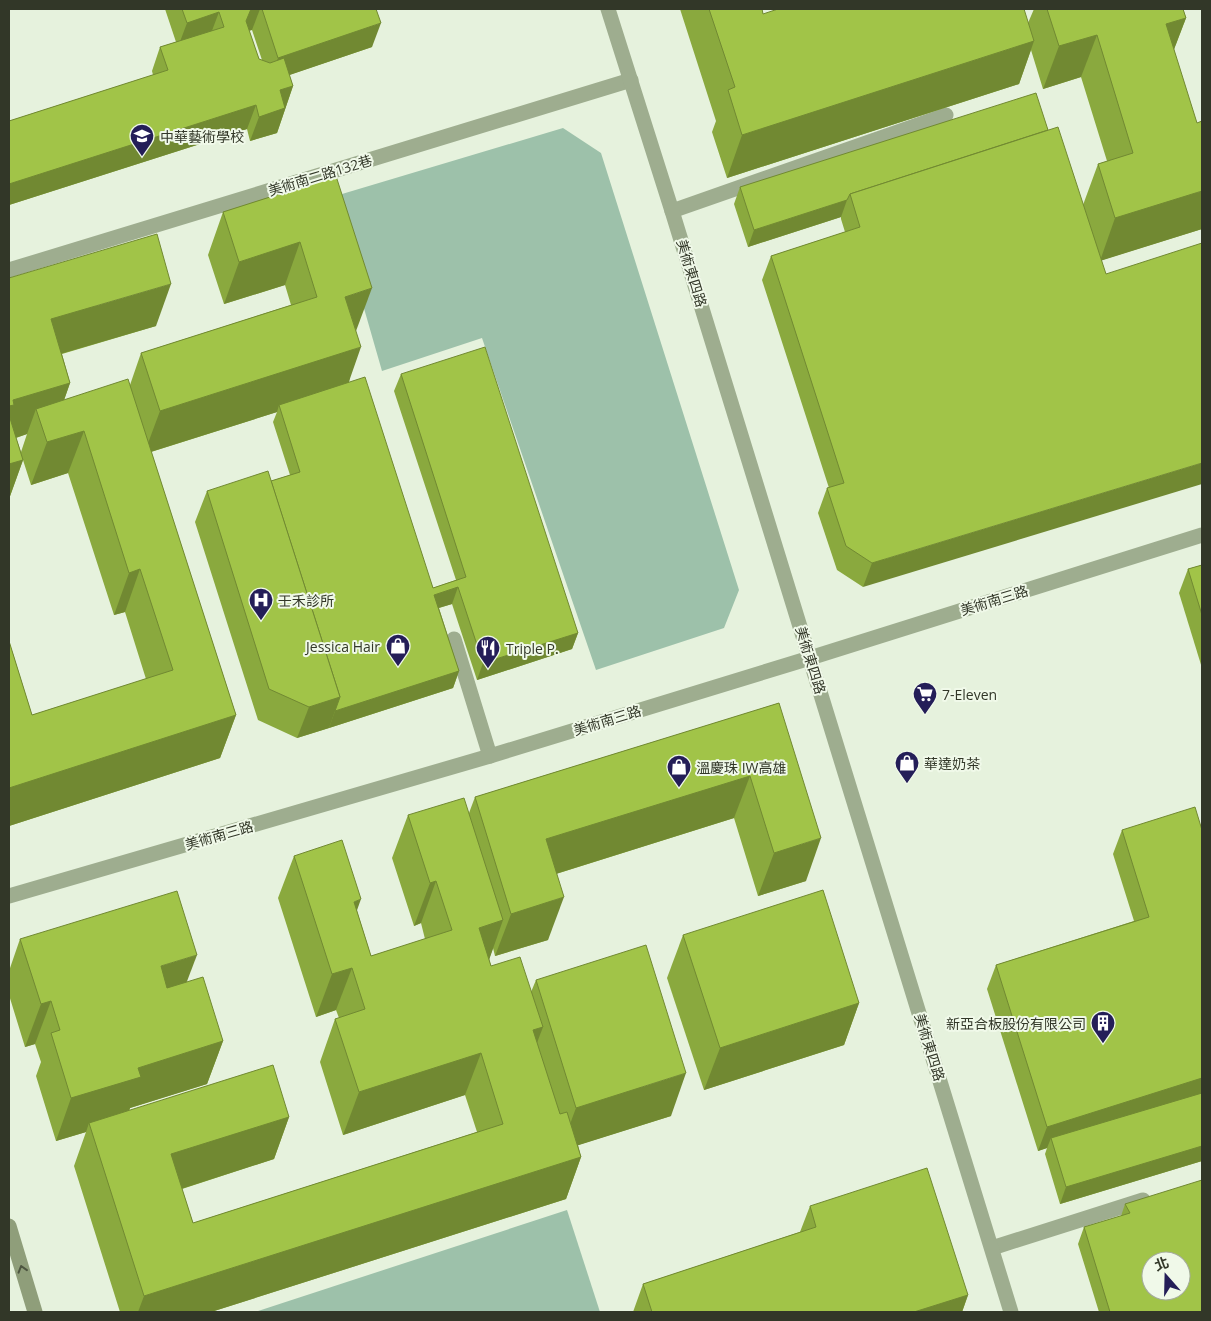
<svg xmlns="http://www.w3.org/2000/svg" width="1211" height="1321" font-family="'Open Sans','Noto Sans TC',sans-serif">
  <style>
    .green { fill: #9dc1aa }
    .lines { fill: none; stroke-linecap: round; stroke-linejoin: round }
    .lane { stroke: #9ead8f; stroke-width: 15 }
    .street { stroke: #9ead8f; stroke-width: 15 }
    .secondary { stroke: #8f9e7a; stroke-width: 15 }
    .wall { fill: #8aa93e; fill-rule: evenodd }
    .shaded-wall { fill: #718932 }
    .building { fill: #a1c448; stroke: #718932; fill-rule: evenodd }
    .oneway { stroke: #4e5641 }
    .labels { text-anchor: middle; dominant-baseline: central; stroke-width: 4; stroke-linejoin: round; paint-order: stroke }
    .poi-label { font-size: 14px; fill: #323728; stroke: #f0f9e9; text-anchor: start }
    .street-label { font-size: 14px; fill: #323728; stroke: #f0f9e9 }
  </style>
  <rect width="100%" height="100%" fill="#e6f2dd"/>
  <!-- green -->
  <g class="green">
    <polygon points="563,128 601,153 739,590 724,628 596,670 482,338 382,371 332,197"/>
    <polygon points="567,1210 600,1312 255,1312"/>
  </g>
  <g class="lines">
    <!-- lane -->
    <g class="lane">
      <polyline points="672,211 946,115"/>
      <polyline points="9,270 631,80"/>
      <polyline points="454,639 490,756"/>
      <polyline points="992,1248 1143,1200"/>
    </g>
    <!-- street -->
    <g class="street">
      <polyline points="608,9 672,211 1011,1312"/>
      <polyline points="9,896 490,756 810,658 1202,535"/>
    </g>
    <!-- secondary -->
    <polyline class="secondary" points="9,1226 35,1312"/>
  </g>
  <!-- wall -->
  <g class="wall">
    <path d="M165 9H376L372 47 289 75 293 86 277 133 250 141 247 129 9 205V121L153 75 152 71 160 47 176 42ZM252 30 262 60 259 59 249 31Z"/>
    <polygon points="680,9 762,9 763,14 1028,23 1034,9 1183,9 1186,18 1174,49 1202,229 1102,260 863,587 837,570 818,513 827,488 829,488 762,280 771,256 845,232 841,219 841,217 748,247 734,204 740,187 1048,130 1083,205 1098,164 1107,161 1081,77 1043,89 1031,50 1019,84 727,178 712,132 716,121"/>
    <path d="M336 176 356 331 349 383 433 588 456 580 394 391 401 374 578 633 572 649 477 680 452 604 439 608 459 671 453 688 329 728V727V728L297 738 258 720 195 522 207 491 271 481 290 475 273 422 277 412 151 452 236 715 220 758 9 826V641L32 715 146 679 125 612 114 615 68 473 31 485 23 460 9 499V278L156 326 62 354 70 383 64 400 130 385 141 353 291 305 285 285 224 304 208 255 223 212ZM27 434 21 452 16 438Z"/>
    <polygon points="1202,565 1202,668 1179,593 1188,569"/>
    <polygon points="779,703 806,881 758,896 734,818 556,874 548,940 495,956 493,948 489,959 491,966 531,992 536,980 671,1116 578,1145 581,1157 566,1199 211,1312 120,1312 74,1166 86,1132 56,1141 36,1076 41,1062 35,1044 25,1047 9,995 9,971 20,939 187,982 223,1041 207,1084 130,1108 129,1111 289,1117 274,1159 182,1189 193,1223 477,1132 465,1095 343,1135 320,1062 335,1019 339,1018 336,1010 316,1017 278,898 294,856 357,911 371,956 425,939 421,923 414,926 392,858 408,815 469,813 475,797"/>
    <polygon points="1122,830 1202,830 1202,1161 1060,1204 1045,1154 1047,1148 1038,1151 987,989 996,965 1134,921 1113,854"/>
    <polygon points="683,935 859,1003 844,1045 704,1090 667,978"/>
    <polygon points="1125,1204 1202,1312 1099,1312 1078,1244 1084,1227 1121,1216"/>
    <polygon points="810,1206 968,1295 962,1312 633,1312 643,1284 800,1232"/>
  </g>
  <!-- shaded-wall -->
  <g class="shaded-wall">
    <polygon points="251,9 260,9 252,30 243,31 246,21"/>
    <polygon points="219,12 210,36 178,47 187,23"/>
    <polygon points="1186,18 1170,60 1166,24"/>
    <polygon points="381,23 372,47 269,82 278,58"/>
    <polygon points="1097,35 1081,77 1043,89 1059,46"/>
    <polygon points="1034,41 1019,84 727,178 742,135"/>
    <polygon points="293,86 277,133 250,141 259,117 280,90"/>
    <polygon points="256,105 247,129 9,205 9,184"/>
    <polygon points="1202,191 1202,229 1100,261 1115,218"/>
    <polygon points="847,200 841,217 748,247 754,230"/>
    <polygon points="300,242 285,285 224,304 239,262"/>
    <polygon points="171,284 156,326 36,361 51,319"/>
    <polygon points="372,288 356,331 345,297"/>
    <polygon points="361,347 346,390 279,405 277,412 144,454 160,411"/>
    <polygon points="70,383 55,426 36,409 27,434 9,440 9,406 13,400"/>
    <polygon points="84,431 68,473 31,485 47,442"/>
    <polygon points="23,460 9,499 9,464"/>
    <polygon points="1202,463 1202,484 863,587 872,563"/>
    <polygon points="140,569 125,612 114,615 129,573"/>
    <polygon points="458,587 452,604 428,611 434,595"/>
    <polygon points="578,633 572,649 477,680 483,663"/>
    <polygon points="459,671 453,688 329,728 335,711"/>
    <polygon points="340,697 329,728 297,738 309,707"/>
    <polygon points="236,715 220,758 9,826 9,788"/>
    <polygon points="750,776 734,818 530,882 546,839"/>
    <polygon points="821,838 806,881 758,896 774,853"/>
    <polygon points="436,881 421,923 414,926 430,883"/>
    <polygon points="564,897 548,940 495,956 511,914"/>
    <polygon points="361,899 346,941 354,902"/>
    <polygon points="503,920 488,963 479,928"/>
    <polygon points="197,955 181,997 145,1009 161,966"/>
    <polygon points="352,968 336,1010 316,1017 332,974"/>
    <polygon points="51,1001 35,1044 25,1047 41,1004"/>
    <polygon points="859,1003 844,1045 704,1090 720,1048"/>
    <polygon points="543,1027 527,1069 533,1030"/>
    <polygon points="223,1041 207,1084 130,1108 126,1120 89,1123 86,1132 56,1141 71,1098 138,1068"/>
    <polygon points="481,1053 465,1095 343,1135 359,1092"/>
    <polygon points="686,1073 671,1116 560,1151 576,1108"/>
    <polygon points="1202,1078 1202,1099 1051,1138 1047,1148 1038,1151 1047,1127"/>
    <polygon points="289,1117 274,1159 156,1197 171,1154"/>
    <polygon points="1202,1146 1202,1161 1060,1204 1066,1187"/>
    <polygon points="581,1157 566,1199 211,1312 138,1312 144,1296"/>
    <polygon points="968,1295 962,1312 914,1312"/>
  </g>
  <!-- building -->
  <g class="building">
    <polygon points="182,9 251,9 246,21 259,59 270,63 284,58 293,86 280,90 285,108 259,117 256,105 9,184 9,121 168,70 160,47 224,27 219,12 187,23"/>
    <polygon points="262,9 376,9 381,23 278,58"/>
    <polygon points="709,9 762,9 763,14 778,9 1024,9 1034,41 742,135 728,90 735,87"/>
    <polygon points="1047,9 1183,9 1186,18 1166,24 1197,123 1202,121 1202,191 1115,218 1098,164 1133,153 1097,35 1059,46"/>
    <polygon points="1036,93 1048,130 850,194 847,200 754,230 740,187"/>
    <polygon points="1058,127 1106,274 1202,243 1202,463 872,563 846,546 827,488 844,483 771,256 860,227 850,194"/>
    <polygon points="336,176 372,288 345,297 361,347 160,411 141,353 317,297 300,242 239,262 223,212"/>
    <polygon points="157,234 171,284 51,319 70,383 13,400 14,405 9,406 9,278"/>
    <polygon points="485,347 578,633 483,663 458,587 434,595 459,671 335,711 340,697 271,481 300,472 279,405 365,377 433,588 466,577 401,374"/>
    <polygon points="128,379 236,715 9,788 9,641 32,715 173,670 140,569 129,573 84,431 47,442 36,409"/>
    <polygon points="9,415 23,460 9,464"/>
    <polygon points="268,471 340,697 309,707 269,689 207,491"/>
    <polygon points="1202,565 1202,615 1188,569"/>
    <polygon points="779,703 821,838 774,853 750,776 546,839 564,897 511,914 475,797"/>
    <polygon points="464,798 503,920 479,928 491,966 520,957 543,1027 533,1030 560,1114 567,1112 581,1157 144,1296 89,1123 273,1065 289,1117 171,1154 193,1223 503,1124 481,1053 359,1092 335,1019 365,1009 352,968 332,974 294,856 342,840 361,899 354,902 371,956 452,930 436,881 430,883 408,815"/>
    <polygon points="1195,807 1202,830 1202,1078 1047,1127 996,965 1149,917 1122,830"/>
    <polygon points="823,890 859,1003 720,1048 683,935"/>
    <polygon points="177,891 197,955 161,966 167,988 203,977 223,1041 138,1068 141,1077 71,1098 51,1033 60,1030 51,1001 41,1004 20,939"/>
    <polygon points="646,945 686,1073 576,1108 536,980"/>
    <polygon points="1202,1093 1202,1146 1066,1187 1051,1138"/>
    <polygon points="927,1168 968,1295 914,1312 652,1312 643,1284 816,1227 810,1206"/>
    <path d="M1202 1180V1312H1110L1084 1227 1130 1213 1125 1204ZM1151 1261H1181V1291H1151Z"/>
  </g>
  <!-- one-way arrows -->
  <defs><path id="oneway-chevron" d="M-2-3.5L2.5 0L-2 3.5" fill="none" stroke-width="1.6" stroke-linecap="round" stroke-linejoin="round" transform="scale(1.25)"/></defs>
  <use class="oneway" href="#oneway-chevron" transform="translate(22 1269) rotate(-107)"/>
  <!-- icons -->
  <defs>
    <symbol id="school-pin" viewBox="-11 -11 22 30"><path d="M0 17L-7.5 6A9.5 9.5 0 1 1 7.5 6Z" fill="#241e58" stroke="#f0f9e9"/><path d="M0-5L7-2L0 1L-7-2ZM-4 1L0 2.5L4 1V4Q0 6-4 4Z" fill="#fff"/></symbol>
    <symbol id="hospital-pin" viewBox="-11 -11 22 30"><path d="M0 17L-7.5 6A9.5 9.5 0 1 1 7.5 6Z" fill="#241e58" stroke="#f0f9e9"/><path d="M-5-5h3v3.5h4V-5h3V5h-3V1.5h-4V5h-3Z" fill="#fff"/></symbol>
    <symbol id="shop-pin" viewBox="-11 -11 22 30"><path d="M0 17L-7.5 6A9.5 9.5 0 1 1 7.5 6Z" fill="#241e58" stroke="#f0f9e9"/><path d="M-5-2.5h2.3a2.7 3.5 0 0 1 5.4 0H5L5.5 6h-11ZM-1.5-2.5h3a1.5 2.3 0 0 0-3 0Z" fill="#fff"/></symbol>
    <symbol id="restaurant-pin" viewBox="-11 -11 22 30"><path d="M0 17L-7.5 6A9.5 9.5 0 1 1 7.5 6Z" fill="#241e58" stroke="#f0f9e9"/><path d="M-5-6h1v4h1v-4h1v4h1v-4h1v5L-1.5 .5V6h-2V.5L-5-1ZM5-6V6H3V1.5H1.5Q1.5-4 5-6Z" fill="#fff"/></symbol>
    <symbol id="supermarket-pin" viewBox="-11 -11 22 30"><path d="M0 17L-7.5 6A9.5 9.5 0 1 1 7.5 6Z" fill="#241e58" stroke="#f0f9e9"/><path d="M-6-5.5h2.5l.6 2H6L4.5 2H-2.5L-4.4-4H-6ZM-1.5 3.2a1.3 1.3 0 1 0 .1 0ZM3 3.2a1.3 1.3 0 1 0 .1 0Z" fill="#fff"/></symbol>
    <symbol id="building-pin" viewBox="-11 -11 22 30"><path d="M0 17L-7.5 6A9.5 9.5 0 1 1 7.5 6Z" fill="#241e58" stroke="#f0f9e9"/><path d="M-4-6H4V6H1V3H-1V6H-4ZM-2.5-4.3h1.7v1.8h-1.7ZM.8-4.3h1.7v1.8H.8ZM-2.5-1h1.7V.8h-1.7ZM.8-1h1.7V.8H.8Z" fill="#fff"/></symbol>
  </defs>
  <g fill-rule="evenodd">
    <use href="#school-pin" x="128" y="122" width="28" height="38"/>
    <use href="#hospital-pin" x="247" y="586" width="28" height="38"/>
    <use href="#shop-pin" x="384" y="632" width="28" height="38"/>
    <use href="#restaurant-pin" x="474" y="634" width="28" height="38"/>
    <use href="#supermarket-pin" x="911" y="680" width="28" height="38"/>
    <use href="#shop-pin" x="893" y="749" width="28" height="38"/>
    <use href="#shop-pin" x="665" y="753" width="28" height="38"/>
    <use href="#building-pin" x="1089" y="1009" width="28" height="38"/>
  </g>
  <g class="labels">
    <!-- poi labels -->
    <g class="poi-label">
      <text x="160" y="136">中華藝術學校</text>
      <text x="278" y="600">壬禾診所</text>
      <text x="380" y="646" text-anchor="end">Jessica Hair</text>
      <text x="506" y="648">Triple P.</text>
      <text x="942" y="694">7-Eleven</text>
      <text x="924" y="763">華達奶茶</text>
      <text x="696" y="767">溫慶珠 IW高雄</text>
      <text x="1086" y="1023" text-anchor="end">新亞合板股份有限公司</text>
    </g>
    <!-- street labels -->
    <g class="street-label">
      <text transform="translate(320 175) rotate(-17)">美術南二路132巷</text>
      <text transform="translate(692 273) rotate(73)">美術東四路</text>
      <text transform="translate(994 600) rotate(-17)">美術南三路</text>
      <text transform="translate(811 660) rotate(73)">美術東四路</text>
      <text transform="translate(607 720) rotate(-17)">美術南三路</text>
      <text transform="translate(219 835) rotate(-16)">美術南三路</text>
      <text transform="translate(930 1047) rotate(73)">美術東四路</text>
    </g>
  </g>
  <!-- border -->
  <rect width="1211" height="1321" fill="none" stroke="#323728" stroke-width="20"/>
  <!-- north arrow -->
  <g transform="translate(1166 1276) rotate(340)"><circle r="24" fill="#f0f9e9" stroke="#a4ab9c"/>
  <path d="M0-4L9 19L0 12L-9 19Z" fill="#241e58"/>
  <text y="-8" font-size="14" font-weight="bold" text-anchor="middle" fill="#323728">北</text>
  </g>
</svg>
